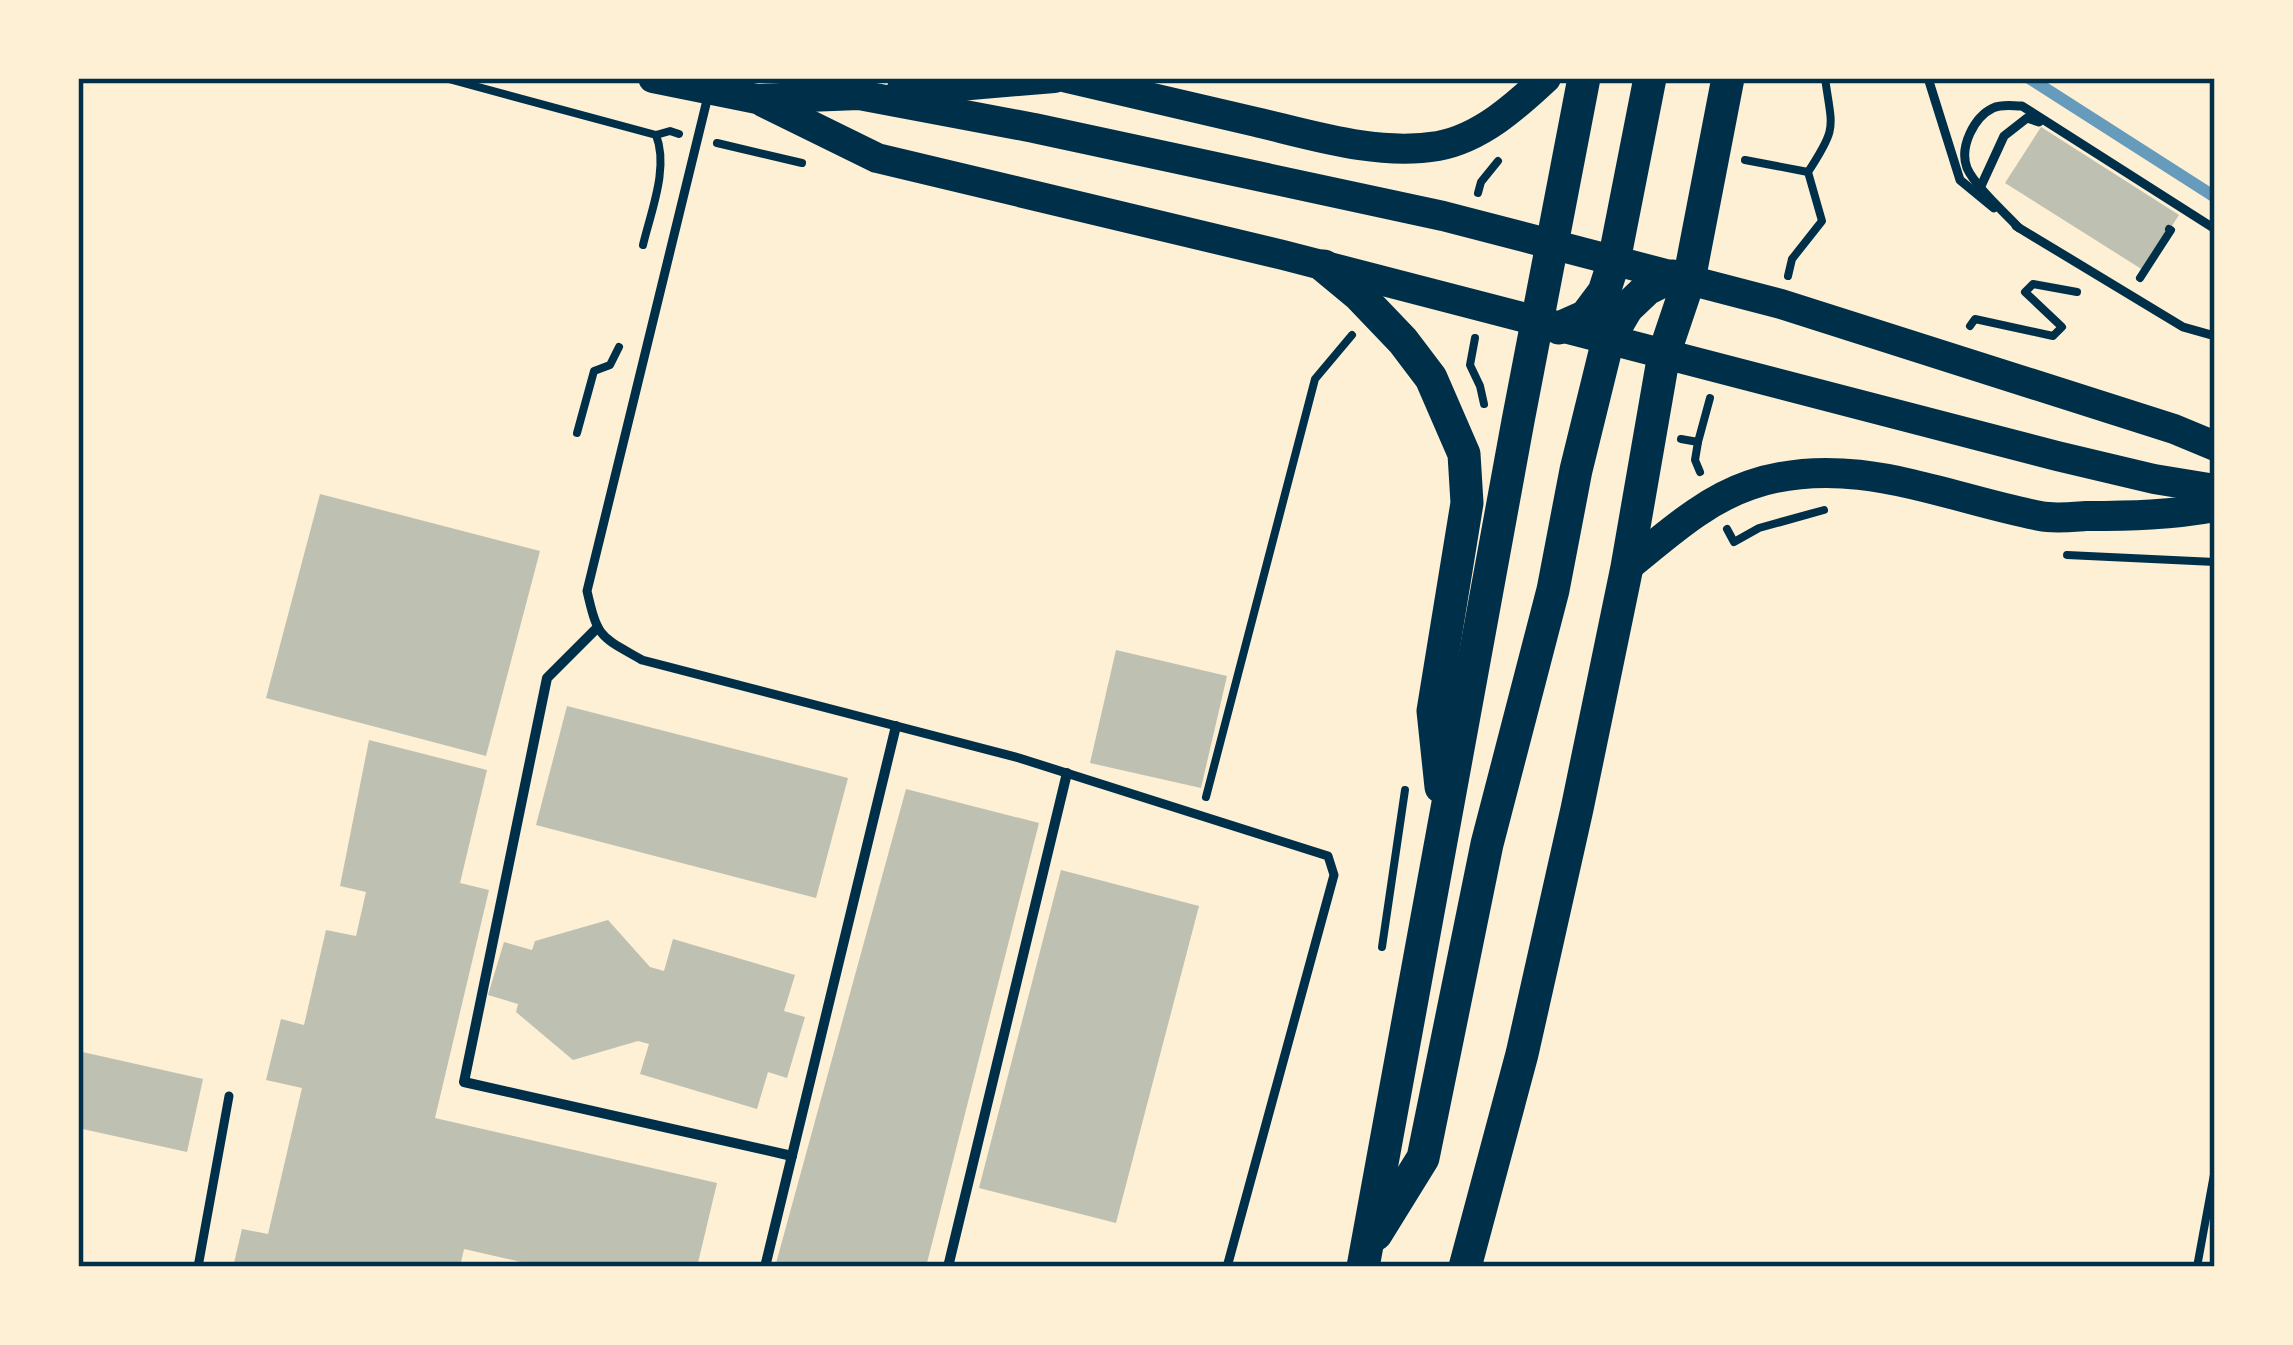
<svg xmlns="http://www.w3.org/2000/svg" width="2293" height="1345" font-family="Rubik,sans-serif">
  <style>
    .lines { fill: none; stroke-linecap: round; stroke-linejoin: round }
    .stream { stroke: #669bbc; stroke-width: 12 }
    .building { fill: #bec0b2 }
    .path { stroke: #003049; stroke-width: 8 }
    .service { stroke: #003049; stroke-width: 9 }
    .pedestrian { stroke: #003049; stroke-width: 10 }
    .primary { stroke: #003049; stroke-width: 30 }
    .trunk { stroke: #003049; stroke-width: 33 }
    .neatline { fill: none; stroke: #003049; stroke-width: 4.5 }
  </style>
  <rect width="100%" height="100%" fill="#fdf0d5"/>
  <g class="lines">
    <!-- stream -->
    <polyline class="stream" points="2029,78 2215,197"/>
  </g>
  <!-- building -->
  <g class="building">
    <polygon points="2041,127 2179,215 2143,270 2005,183"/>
    <polygon points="320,494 540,551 486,756 266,698"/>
    <polygon points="1116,650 1227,676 1201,788 1090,763"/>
    <polygon points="567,706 848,778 816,898 536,825"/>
    <polygon points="369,740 487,770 460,883 489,890 435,1118 717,1183 697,1267 543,1267 464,1249 460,1267 233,1267 242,1229 268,1234 302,1088 266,1080 281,1019 304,1025 326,930 356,936 366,892 340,886"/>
    <polygon points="906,789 1039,823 926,1267 775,1267"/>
    <polygon points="1061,870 1199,906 1116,1223 979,1188"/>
    <polygon points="608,920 650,967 664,971 673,939 795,975 784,1011 805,1017 787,1078 768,1072 757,1109 640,1074 649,1044 638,1041 573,1060 516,1012 518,1004 488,995 504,942 532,950 535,941"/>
    <polygon points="78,1051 203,1079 187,1152 78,1128"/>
  </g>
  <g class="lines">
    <!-- path -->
    <g class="path">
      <polyline points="445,78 656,135 670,131 679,134"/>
      <polyline points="717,143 802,163"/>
      <polyline points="1745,160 1808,172"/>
      <polyline points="1478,193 1481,182 1498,161"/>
      <path d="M643 245C651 211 669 168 656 135"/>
      <path d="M1788 276 1792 259 1822 221 1808 172C1838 126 1832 129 1825 78"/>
      <polyline points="2140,278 2171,230 2169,229"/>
      <polyline points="1970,326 1975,319 2053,336 2062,327 2025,292 2033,284 2077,292"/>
      <polyline points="1475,338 1470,365 1480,386 1484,404"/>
      <polyline points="577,433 594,371 610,365 619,347"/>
      <polyline points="1681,439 1698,442 1710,398"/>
      <polyline points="1698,442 1695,460 1700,472"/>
      <polyline points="1727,529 1734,542 1759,528 1824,510"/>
      <polyline points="2067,555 2215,562"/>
      <polyline points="1206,797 1315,379 1352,335"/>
      <polyline points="1382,947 1405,790"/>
      <polyline points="2197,1267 2215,1169"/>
    </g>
    <!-- service -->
    <g class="service">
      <polyline points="1928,78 1960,180 1994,208"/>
      <path d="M708 96 587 591C598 639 600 636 642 660L1019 758 1328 856 1334 875 1227 1267"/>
      <polyline points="1981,186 2004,136 2027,118 2039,122"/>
      <polyline points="2016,226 2183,327 2215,336"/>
      <path d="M2019 228C2005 213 1975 186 1967 168 1959 147 1974 117 1993 108 2002 104 2012 106 2022 106L2215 229"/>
      <polyline points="198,1267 229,1096"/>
    </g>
    <!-- pedestrian -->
    <g class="pedestrian">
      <polyline points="596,629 547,678 464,1082 792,1156"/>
      <polyline points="765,1267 896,726"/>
      <polyline points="948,1267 1067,773"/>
    </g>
    <!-- primary -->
    <g class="primary">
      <polyline points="653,78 757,99 859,95 1034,128 1443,216 1781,304 2174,429 2215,446"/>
      <path d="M1067 78C1130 93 1193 107 1256 122 1315 136 1378 156 1438 146 1481 138 1516 106 1546 78"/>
      <polyline points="901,91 1054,78"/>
      <polyline points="763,102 877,158 1283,255 2057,456 2154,479 2215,489"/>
      <path d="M1627 567C1666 536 1703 501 1750 485 1849 451 1943 497 2040 516 2054 519 2071 517 2086 516 2130 516 2172 515 2215 507"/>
    </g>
    <!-- trunk -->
    <g class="trunk">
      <polyline points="1324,266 1359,295 1403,341 1431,378 1464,454 1467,503 1433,711 1441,787"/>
      <polyline points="1559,328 1586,316 1604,292 1614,261 1650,78"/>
      <polyline points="1376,1234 1423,1158 1487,844 1553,590 1576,470 1608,340 1627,308 1647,289 1673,276"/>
      <polyline points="1363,1267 1518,421 1584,78"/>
      <polyline points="1465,1267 1522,1054 1577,809 1627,567 1664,354 1689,280 1728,78"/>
    </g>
  </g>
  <!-- border -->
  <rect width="2293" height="1345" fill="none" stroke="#fdf0d5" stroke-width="162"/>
  <rect x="81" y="81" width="2131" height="1183" class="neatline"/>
</svg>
